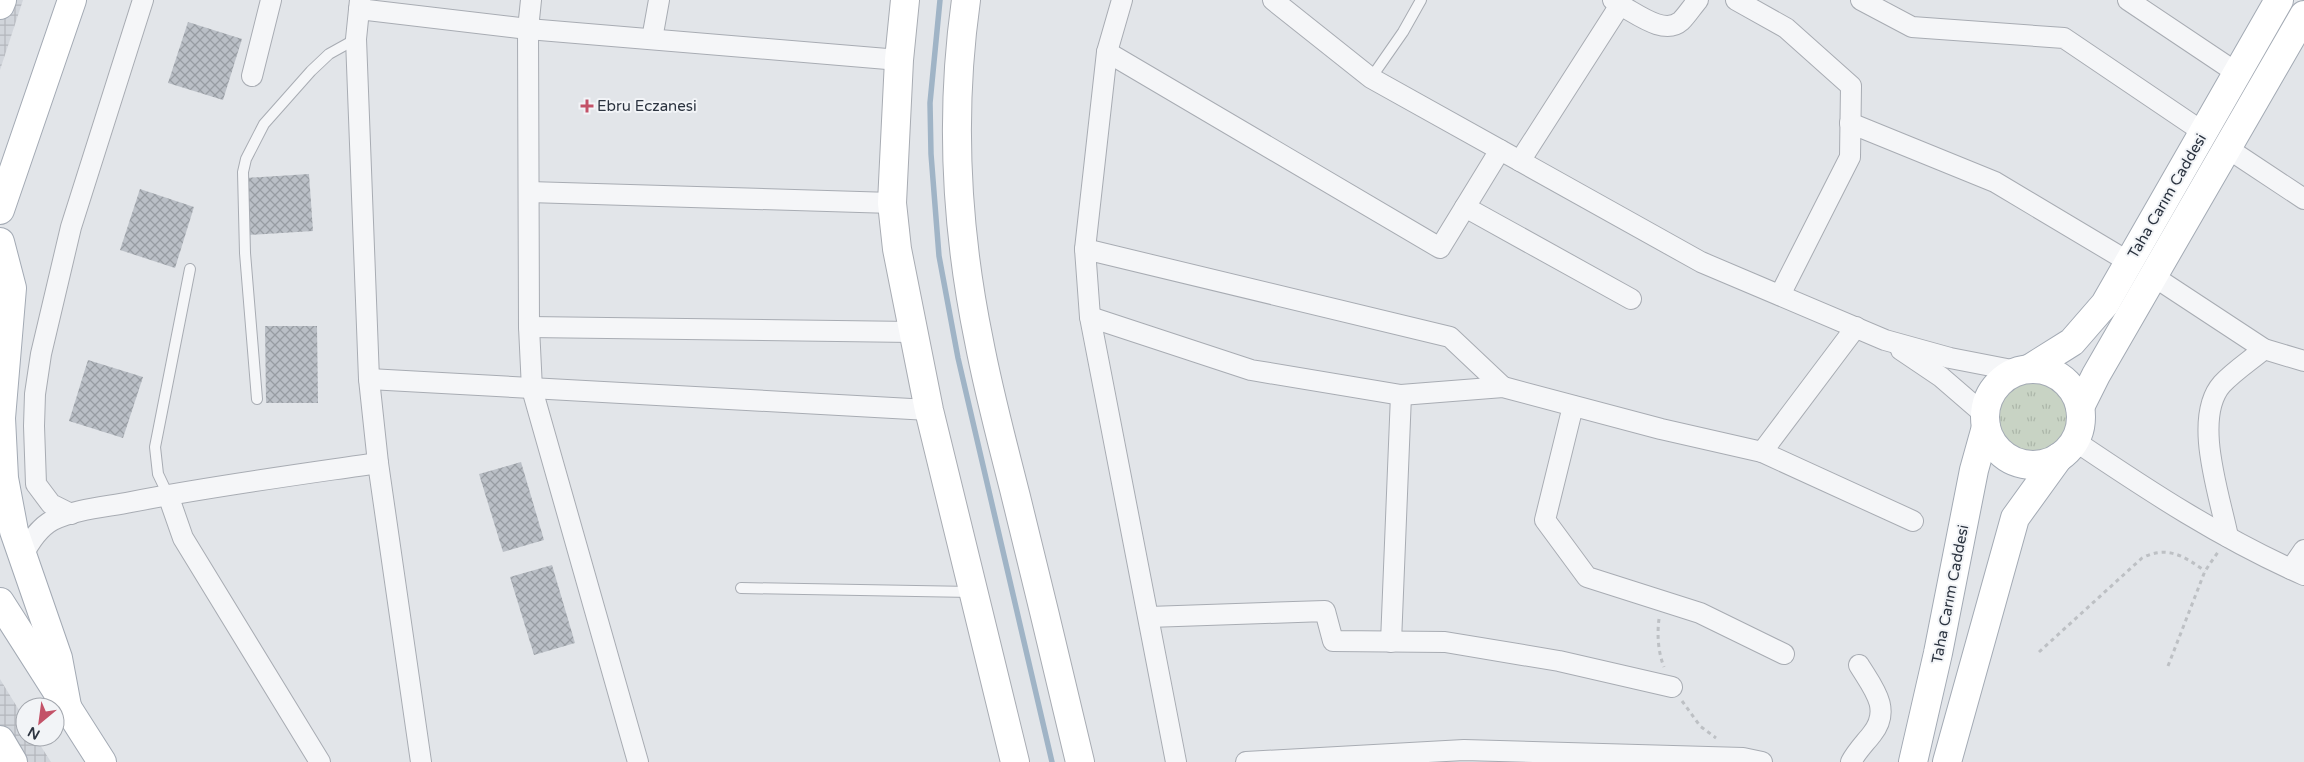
<svg xmlns="http://www.w3.org/2000/svg" width="2304" height="762" font-family="'Varela Round',sans-serif">
  <style>
    .industrial { fill: url(#industrial-grid) }
    .grass { fill: url(#grass-tufts) }
    .lines { fill: none; stroke-linecap: round; stroke-linejoin: round }
    .stream { stroke: #a0b4c6; stroke-width: 5.5 }
    .building { fill: url(#building-cross-hatch) }
    .lane-casing { stroke: #a8acb3; stroke-width: 12 }
    .street-casing { stroke: #a8acb3; stroke-width: 22 }
    .secondary-casing { stroke: #a8acb3; stroke-width: 30 }
    .primary-casing { stroke: #a3aab4; stroke-width: 30 }
    .path { stroke: #bdc0c4; stroke-width: 3; stroke-dasharray: 4 4; stroke-linecap: butt }
    .lane { stroke: #f5f6f8; stroke-width: 10 }
    .street { stroke: #f5f6f8; stroke-width: 20 }
    .secondary { stroke: #fff; stroke-width: 28 }
    .primary { stroke: #fff; stroke-width: 28 }
    .poi-dot { fill: #c35268; stroke: #f2f4f7; stroke-width: 2 }
    .labels { text-anchor: middle; dominant-baseline: central; stroke-width: 4; stroke-linejoin: round; paint-order: stroke }
    .poi-label { font-size: 15px; fill: #2c3440; stroke: #f2f4f7; text-anchor: start }
    .street-label { font-size: 15px; fill: #2c3440; stroke: #f2f4f7 }
  </style>
  <defs>
    <pattern id="industrial-grid" width="8" height="8" patternUnits="userSpaceOnUse" patternTransform="scale(1.25)"><rect width="8" height="8" fill="#d1d5db"/><path d="M0 4h8M4 0v8" fill="none" stroke="#b4b7bd"/></pattern>
    <pattern id="grass-tufts" width="24" height="20" patternUnits="userSpaceOnUse" patternTransform="scale(1.25)"><rect width="24" height="20" fill="#c8d3c4"/><path d="M3 7l-1-3M5 7V3M7 7l1-3M15 17l-1-3M17 17v-4M19 17l1-3" fill="none" stroke="#acb6a9"/></pattern>
    <pattern id="building-cross-hatch" width="8" height="8" patternUnits="userSpaceOnUse" patternTransform="scale(1.25)"><rect width="8" height="8" fill="#babfc6"/><path d="M0 0l8 8M0 8l8-8" fill="none" stroke="#979ca2"/></pattern>
  </defs>
  <rect width="100%" height="100%" fill="#e2e5e9"/>
  <!-- industrial -->
  <g class="industrial">
    <polygon points="0,0 23,0 0,70"/>
    <polygon points="0,679 25,720 25,737 35,737 51,762 0,762"/>
  </g>
  <!-- grass -->
  <circle class="grass" cx="2033" cy="417" r="35"/>
  <g class="lines">
    <!-- stream -->
    <polyline class="stream" points="940,0 930,103 931,154 939,256 958,358 1052,762"/>
  </g>
  <!-- building -->
  <g class="building">
    <polygon points="188,22 242,39 223,100 168,83"/>
    <polygon points="309,174 313,231 248,235 245,178"/>
    <polygon points="140,189 194,207 175,268 120,250"/>
    <polygon points="265,326 317,326 318,403 266,403"/>
    <polygon points="88,360 143,377 123,438 69,421"/>
    <polygon points="521,462 544,540 503,552 479,474"/>
    <polygon points="552,565 575,643 534,655 510,577"/>
  </g>
  <g class="lines">
    <defs>
      <g id="lane">
        <polyline points="1371,78 1403,32 1421,0"/>
        <polyline points="257,399 245,253 243,172 246,159 264,124 311,71 329,54 356,39"/>
        <polyline points="168,495 158,474 155,447 190,269"/>
        <polyline points="741,588 972,592"/>
      </g>
      <g id="street">
        <polyline points="360,0 356,39 369,379 378,463 421,762"/>
        <polyline points="531,0 528,29 529,327 532,389 638,762"/>
        <polyline points="1122,0 1107,52 1085,249 1090,317 1176,762"/>
        <polyline points="1273,0 1371,78 1701,262 1885,340 1950,358 2017,371"/>
        <polyline points="1736,0 1786,28 1851,86 1850,157 1780,295"/>
        <polyline points="1861,0 1912,27 2064,38 2203,132"/>
        <polyline points="2128,0 2237,73"/>
        <path d="M1620 5C1636 13 1664 36 1681 21 1687 15 1692 7 1698 0"/>
        <polyline points="359,9 528,29 899,60"/>
        <polyline points="652,39 659,0"/>
        <polyline points="1107,52 1440,248 1500,150"/>
        <polyline points="252,76 271,0"/>
        <polyline points="1850,123 1995,182 2129,262"/>
        <polyline points="2227,148 2304,199"/>
        <polyline points="1520,161 1620,5 1613,0"/>
        <polyline points="529,192 892,203"/>
        <polyline points="1465,207 1631,299"/>
        <polyline points="1085,249 1450,337 1503,387"/>
        <polyline points="2153,276 2264,349 2304,361"/>
        <polyline points="1090,317 1251,370 1401,395 1503,387 1661,429 1762,452 1913,521"/>
        <polyline points="529,327 912,332"/>
        <polyline points="1901,350 1941,377 1985,415"/>
        <polyline points="369,379 929,410"/>
        <polyline points="1573,406 1545,520 1587,577 1700,613 1784,654"/>
        <path d="M2075 441C2149 491 2222 539 2304 575"/>
        <polyline points="1762,452 1856,327"/>
        <polyline points="168,495 183,538 320,762"/>
        <polyline points="71,514 51,504 36,484 34,426 35,394 41,354 71,227 143,0"/>
        <path d="M2228 537C2220 496 2192 418 2222 384 2234 371 2251 360 2264 349"/>
        <path d="M22 557C29 543 38 528 53 520 76 509 106 507 131 502 213 486 296 475 378 463"/>
        <polyline points="2291,569 2304,550"/>
        <polyline points="1149,617 1325,611 1333,641 1445,642 1559,661 1672,687"/>
        <polyline points="1391,642 1401,395"/>
        <polyline points="1246,762 1464,750 1743,758 1762,762"/>
        <path d="M1851 762C1856 752 1865 743 1872 734 1892 709 1873 688 1859 665"/>
      </g>
      <g id="secondary">
        <polyline points="905,0 899,60 892,203 897,249 929,410 1015,762"/>
        <path d="M966 0C950 113 956 229 979 341 989 394 1003 445 1016 497 1038 585 1059 674 1080 762"/>
      </g>
      <g id="primary">
        <polyline points="0,5 2,0"/>
        <polyline points="0,210 72,0"/>
        <polyline points="0,242 12,288 1,418 4,478 14,531 58,658 67,706"/>
        <circle cx="2033" cy="417" r="48"/>
        <polyline points="2029,369 2072,342 2105,304 2279,0"/>
        <polyline points="2080,407 2096,375 2304,15"/>
        <polyline points="0,602 102,762"/>
        <polyline points="0,740 13,762"/>
        <polyline points="1913,762 1938,653 1974,470 1986,427"/>
        <polyline points="1947,762 2015,518 2059,457"/>
      </g>
    </defs>
    <!-- lane casing -->
    <use href="#lane" class="lane-casing"/>
    <!-- street casing -->
    <use href="#street" class="street-casing"/>
    <!-- secondary casing -->
    <use href="#secondary" class="secondary-casing"/>
    <!-- primary casing -->
    <use href="#primary" class="primary-casing"/>
    <!-- path -->
    <g class="path">
      <path d="M1659 619C1657 634 1658 652 1664 667"/>
      <path d="M2039 652 2142 558C2167 545 2184 556 2205 571"/>
      <polyline points="2168,666 2205,571 2218,552"/>
      <polyline points="1682,701 1700,726 1716,738"/>
    </g>
    <!-- lane -->
    <use href="#lane" class="lane"/>
    <!-- street -->
    <use href="#street" class="street"/>
    <!-- secondary -->
    <use href="#secondary" class="secondary"/>
    <!-- primary -->
    <use href="#primary" class="primary"/>
  </g>
  <!-- markers -->
  <path class="poi-dot" d="M584.5 98.5h5v5h5v5h-5v5h-5v-5h-5v-5h5z"/>
  <g class="labels">
    <!-- poi labels -->
    <g class="poi-label">
      <text x="597" y="106">Ebru Eczanesi</text>
    </g>
    <!-- street labels -->
    <g class="street-label">
      <text transform="translate(2167 196) rotate(-60)">Taha Carım Caddesi</text>
      <text transform="translate(1950 594) rotate(-79)">Taha Carım Caddesi</text>
    </g>
  </g>
  <!-- north arrow -->
  <g transform="translate(40 722) rotate(209)"><circle r="24" fill="#f2f4f7" stroke="#a3a7ae"/>
  <path d="M0-4L9 19L0 12L-9 19Z" fill="#c35268"/>
  <text y="-8" font-size="14" font-weight="bold" text-anchor="middle" fill="#2c3440">N</text>
  </g>
</svg>
